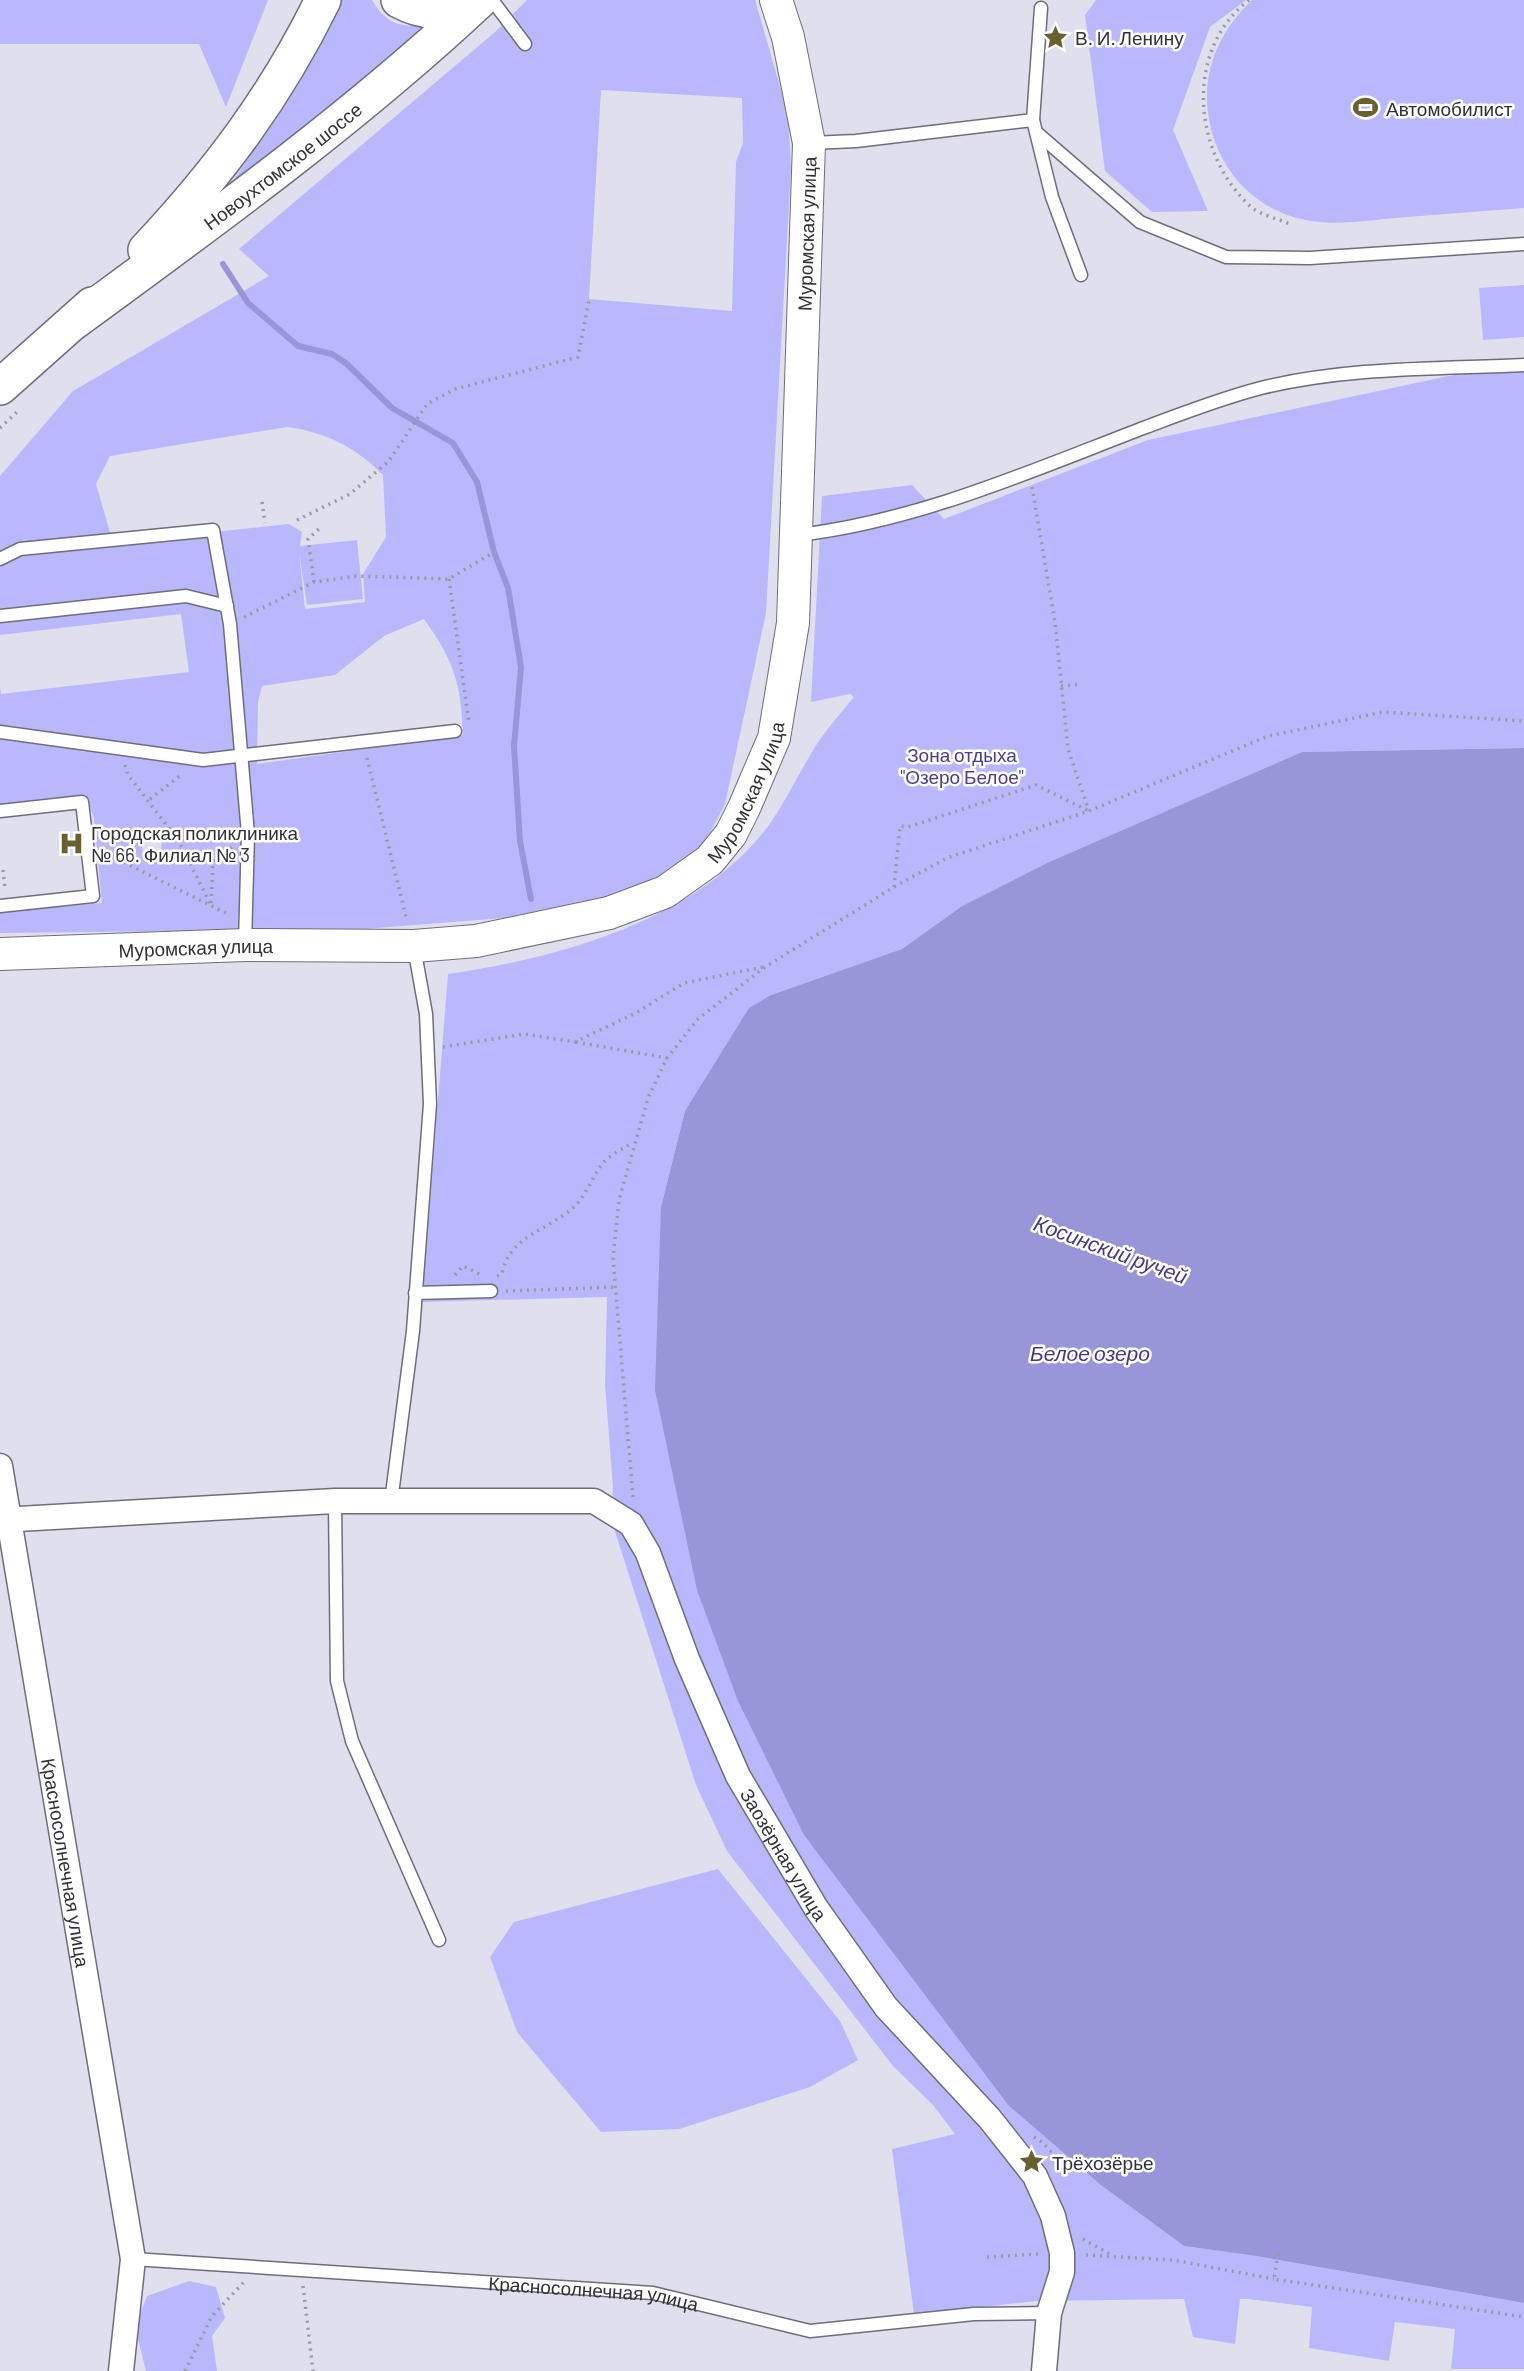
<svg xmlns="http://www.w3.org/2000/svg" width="1524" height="2371" font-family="Barlow,sans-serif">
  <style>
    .green { fill: #bab8fd; fill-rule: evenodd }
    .water { fill: #9895d9 }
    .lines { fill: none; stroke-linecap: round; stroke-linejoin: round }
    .stream { stroke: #9895d9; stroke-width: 6 }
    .service-casing { stroke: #6e6e7b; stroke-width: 15 }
    .minor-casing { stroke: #6e6e7b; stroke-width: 27 }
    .tertiary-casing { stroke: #6e6e7b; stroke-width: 34 }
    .secondary-casing { stroke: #6e6e7b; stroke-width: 38 }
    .path { stroke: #9999a4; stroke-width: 3.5; stroke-dasharray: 2 5; stroke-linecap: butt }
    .service { stroke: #fff; stroke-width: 12 }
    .minor { stroke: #fff; stroke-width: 24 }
    .tertiary { stroke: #fff; stroke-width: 32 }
    .secondary { stroke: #fff; stroke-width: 35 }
    .labels { text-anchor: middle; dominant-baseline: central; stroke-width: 5; stroke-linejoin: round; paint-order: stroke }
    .poi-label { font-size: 19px; fill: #313136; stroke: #fff; text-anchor: start }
    .street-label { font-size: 19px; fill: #313136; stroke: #fff }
    .park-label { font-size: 19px; fill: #493e8f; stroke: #fff }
    .water-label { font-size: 21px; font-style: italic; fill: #443889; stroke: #fff }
  </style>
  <rect width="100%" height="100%" fill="#dfdfee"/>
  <!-- green -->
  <g class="green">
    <polygon points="0,0 268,0 226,107 199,44 0,44"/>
    <path d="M338 0H372C389 28 402 27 433 24L231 184 303 76Z"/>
    <path d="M527 0H755L788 114 791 168 766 613 725 804 693 865 565 913 364 929 0 933V912L102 903 94 818 86 797 0 805V686L1 694 189 672 181 614 0 635V476L73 391 269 276 239 249 495 32ZM601 90 742 98 743 143 736 162 732 311 589 299ZM287 427C325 432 356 447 383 475L386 537 363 574 365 602 305 609 299 551 307 605 363 599 357 540 300 546 302 532 289 524 113 543 96 484 110 456ZM424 619C454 661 461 683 463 735L257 764 258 702 262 686 335 675 384 636ZM160 829 162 852 143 854 141 832Z"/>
    <polygon points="1096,0 1246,0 1210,27 1173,130 1208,211 1152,212 1105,171 1085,15"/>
    <path d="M1252 0H1524V208C1485 211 1446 214 1407 217 1376 219 1342 226 1311 221 1258 213 1218 172 1209 119 1201 72 1218 33 1252 0Z"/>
    <polygon points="1524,285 1524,337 1483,340 1479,288"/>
    <path d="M1524 360V748L1302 752 1049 862 962 906 902 949 771 995 685 1111 661 1207 1009 2106 1102 2186 1184 2246 1256 2256 1524 2303V2369H1451L1455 2329 1395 2322 1389 2361 1309 2348 1312 2307 1248 2299H1240L1235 2344 1193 2337 1184 2299 1037 2301 914 2314 892 2149 955 2134 933 2105 893 2066 727 1851 696 1785 612 1522 613 1487 605 1385 607 1297 422 1302 448 974C559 958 698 920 769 825 788 798 802 766 821 738 831 724 843 710 854 697L850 694 811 702 822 496 912 485 944 519 1148 440Z"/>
    <polygon points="718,1869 840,2021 858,2060 810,2087 679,2129 601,2132 517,2032 490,1957 514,1922"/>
    <polygon points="189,2281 216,2287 225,2318 212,2336 217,2371 146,2371 135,2327 147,2296"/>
  </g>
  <!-- water -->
  <polygon class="water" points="1524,748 1524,2303 1256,2256 1184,2246 1102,2186 1009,2106 804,1835 738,1701 697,1590 655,1390 661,1207 685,1111 749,1008 771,995 902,949 962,906 1049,862 1302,752"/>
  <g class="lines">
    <!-- stream -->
    <polyline class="stream" points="223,264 248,303 298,346 332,354 347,364 392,408 453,443 477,482 494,552 508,588 521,667 514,746 520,841 531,899"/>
    <defs>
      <g id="service">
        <polyline points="492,0 525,44"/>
        <polyline points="1041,8 1033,120 1052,197 1081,275"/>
        <polyline points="1037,133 1140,222 1226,257 1310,258 1524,244"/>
        <polyline points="811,143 856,141 1033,120"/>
        <path d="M798 535C919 521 1033 470 1146 427 1183 413 1222 398 1261 388 1347 367 1436 369 1524 365"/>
        <polyline points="0,559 20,549 213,530 230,624 248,834 245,944"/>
        <polyline points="0,616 186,596 227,606"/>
        <polyline points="0,732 203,760 455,731"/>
        <polyline points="0,811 82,802 93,896 0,906"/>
        <polyline points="415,1293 491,1291"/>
        <polyline points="335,1501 337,1681 352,1741 439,1940"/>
        <polyline points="391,1502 413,1331 430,1104 426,1014 414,947"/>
        <path id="s1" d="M133 2259 653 2293 810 2331 974 2314 1049 2313"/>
      </g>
      <g id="minor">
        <path id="s2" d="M0 1466 133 2259 121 2371"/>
        <path id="s3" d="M0 1520 335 1501H594L631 1524 648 1553 687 1659 738 1776 816 1908 886 2007 990 2119 1035 2176 1053 2216 1062 2253V2272L1049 2313 1044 2371"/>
      </g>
      <g id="tertiary">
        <path id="s4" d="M0 954 245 945 414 946 476 941 609 913 665 892 710 860 731 834 744 808 774 738 793 623 809 143 788 37 776 0"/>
      </g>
      <g id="secondary">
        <path d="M399 0C427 15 442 11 470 0"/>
        <path d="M146 250C219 172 276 96 323 0"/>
        <path id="s5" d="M75 321C214 219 354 118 480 0"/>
        <polyline points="0,387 92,305"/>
      </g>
    </defs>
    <!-- service casing -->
    <use href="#service" class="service-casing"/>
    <!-- minor casing -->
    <use href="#minor" class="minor-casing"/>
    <!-- tertiary casing -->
    <use href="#tertiary" class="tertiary-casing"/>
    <!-- secondary casing -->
    <use href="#secondary" class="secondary-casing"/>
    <!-- path -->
    <g class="path">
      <path d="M1249 0C1183 51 1193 154 1251 207 1261 215 1278 219 1290 224"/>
      <polyline points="0,428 19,410"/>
      <polyline points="1032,487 1055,622 1068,749 1089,811"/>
      <polyline points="262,502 265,523"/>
      <polyline points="297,520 350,494 389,461 427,404 455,389 578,357 589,300"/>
      <polyline points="449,579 469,723"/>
      <polyline points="314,582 308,539 320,528"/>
      <polyline points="244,617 314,582 356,576 449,579 494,552"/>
      <polyline points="1061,686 1082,684"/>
      <polyline points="367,758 407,921"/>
      <polyline points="125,765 128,775 178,840 211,905"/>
      <polyline points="150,799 181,775"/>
      <polyline points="105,853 230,915"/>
      <polyline points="3,870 5,889"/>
      <polyline points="894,887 900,826 908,827 1036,785 1089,811"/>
      <polyline points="211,903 213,862 232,847"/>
      <polyline points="576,1042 667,1058"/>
      <polyline points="443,1047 524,1034 575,1042 634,1014 684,983 763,967"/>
      <polyline points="455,1275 463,1266 481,1275"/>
      <path d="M497 1276 502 1274C509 1235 550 1230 575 1206 588 1193 593 1174 605 1161 612 1154 624 1148 632 1143"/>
      <polyline points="506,1291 616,1287"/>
      <polyline points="633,1497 613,1258 619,1200 648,1098 667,1058 698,1019 765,967 894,887 947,858 1089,811 1268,736 1383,712 1524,721"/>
      <path d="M1034 2137C1047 2144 1060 2160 1061 2174"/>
      <polyline points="1083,2239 1113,2256"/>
      <polyline points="1278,2254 1274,2279 1524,2317"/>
      <polyline points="1086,2255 1173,2260 1274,2279"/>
      <polyline points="987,2257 1039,2254"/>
      <polyline points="303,2286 313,2371"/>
      <polyline points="185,2371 212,2316 244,2282"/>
    </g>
    <!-- service -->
    <use href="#service" class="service"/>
    <!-- minor -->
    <use href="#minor" class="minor"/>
    <!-- tertiary -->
    <use href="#tertiary" class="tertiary"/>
    <!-- secondary -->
    <use href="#secondary" class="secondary"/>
  </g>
  <!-- icons -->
  <defs>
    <symbol id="sight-bare" viewBox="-9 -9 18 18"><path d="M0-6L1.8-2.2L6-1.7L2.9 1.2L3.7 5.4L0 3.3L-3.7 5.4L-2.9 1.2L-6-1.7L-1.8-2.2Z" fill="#69612d" stroke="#fff" stroke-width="2.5" paint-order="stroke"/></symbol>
    <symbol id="stadium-bare" viewBox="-9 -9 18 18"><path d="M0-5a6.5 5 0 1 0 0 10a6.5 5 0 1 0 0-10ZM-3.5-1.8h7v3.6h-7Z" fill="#69612d" stroke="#fff" stroke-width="2.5" paint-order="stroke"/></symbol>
    <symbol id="hospital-bare" viewBox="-9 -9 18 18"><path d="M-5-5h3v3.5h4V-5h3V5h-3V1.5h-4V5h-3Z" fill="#69612d" stroke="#fff" stroke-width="2.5" paint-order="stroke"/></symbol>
  </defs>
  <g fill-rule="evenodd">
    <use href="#sight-bare" x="1038" y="20" width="35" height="35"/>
    <use href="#stadium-bare" x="1348" y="90" width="35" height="35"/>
    <use href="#hospital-bare" x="54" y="826" width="35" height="35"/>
    <use href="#sight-bare" x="1014" y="2144" width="35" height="35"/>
  </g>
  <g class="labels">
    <!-- poi labels -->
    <g class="poi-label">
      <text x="1075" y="37">В. И. Ленину</text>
      <text x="1386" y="108">Автомобилист</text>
      <text x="91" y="832">Городская поликлиника<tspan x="91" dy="22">№ 66. Филиал № 3</tspan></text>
      <text x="1052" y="2162">Трёхозёрье</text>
    </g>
    <!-- street labels -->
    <g class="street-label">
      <text stroke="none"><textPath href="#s5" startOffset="259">Новоухтомское шоссе</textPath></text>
      <text stroke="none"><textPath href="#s4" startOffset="1372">Муромская улица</textPath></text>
      <text stroke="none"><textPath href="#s4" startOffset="805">Муромская улица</textPath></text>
      <text stroke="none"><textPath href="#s4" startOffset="196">Муромская улица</textPath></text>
      <text stroke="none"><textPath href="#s3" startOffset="1003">Заозёрная улица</textPath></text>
      <text stroke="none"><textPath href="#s2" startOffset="402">Красносолнечная улица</textPath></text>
      <text stroke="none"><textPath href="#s1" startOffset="462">Красносолнечная улица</textPath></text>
    </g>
    <!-- park labels -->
    <g class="park-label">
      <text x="962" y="754">Зона отдыха<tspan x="962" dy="22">"Озеро Белое"</tspan></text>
    </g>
    <!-- water labels -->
    <g class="water-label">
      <text transform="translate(1111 1249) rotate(20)">Косинский ручей</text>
      <text x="1090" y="1352">Белое озеро</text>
    </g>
  </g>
</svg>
